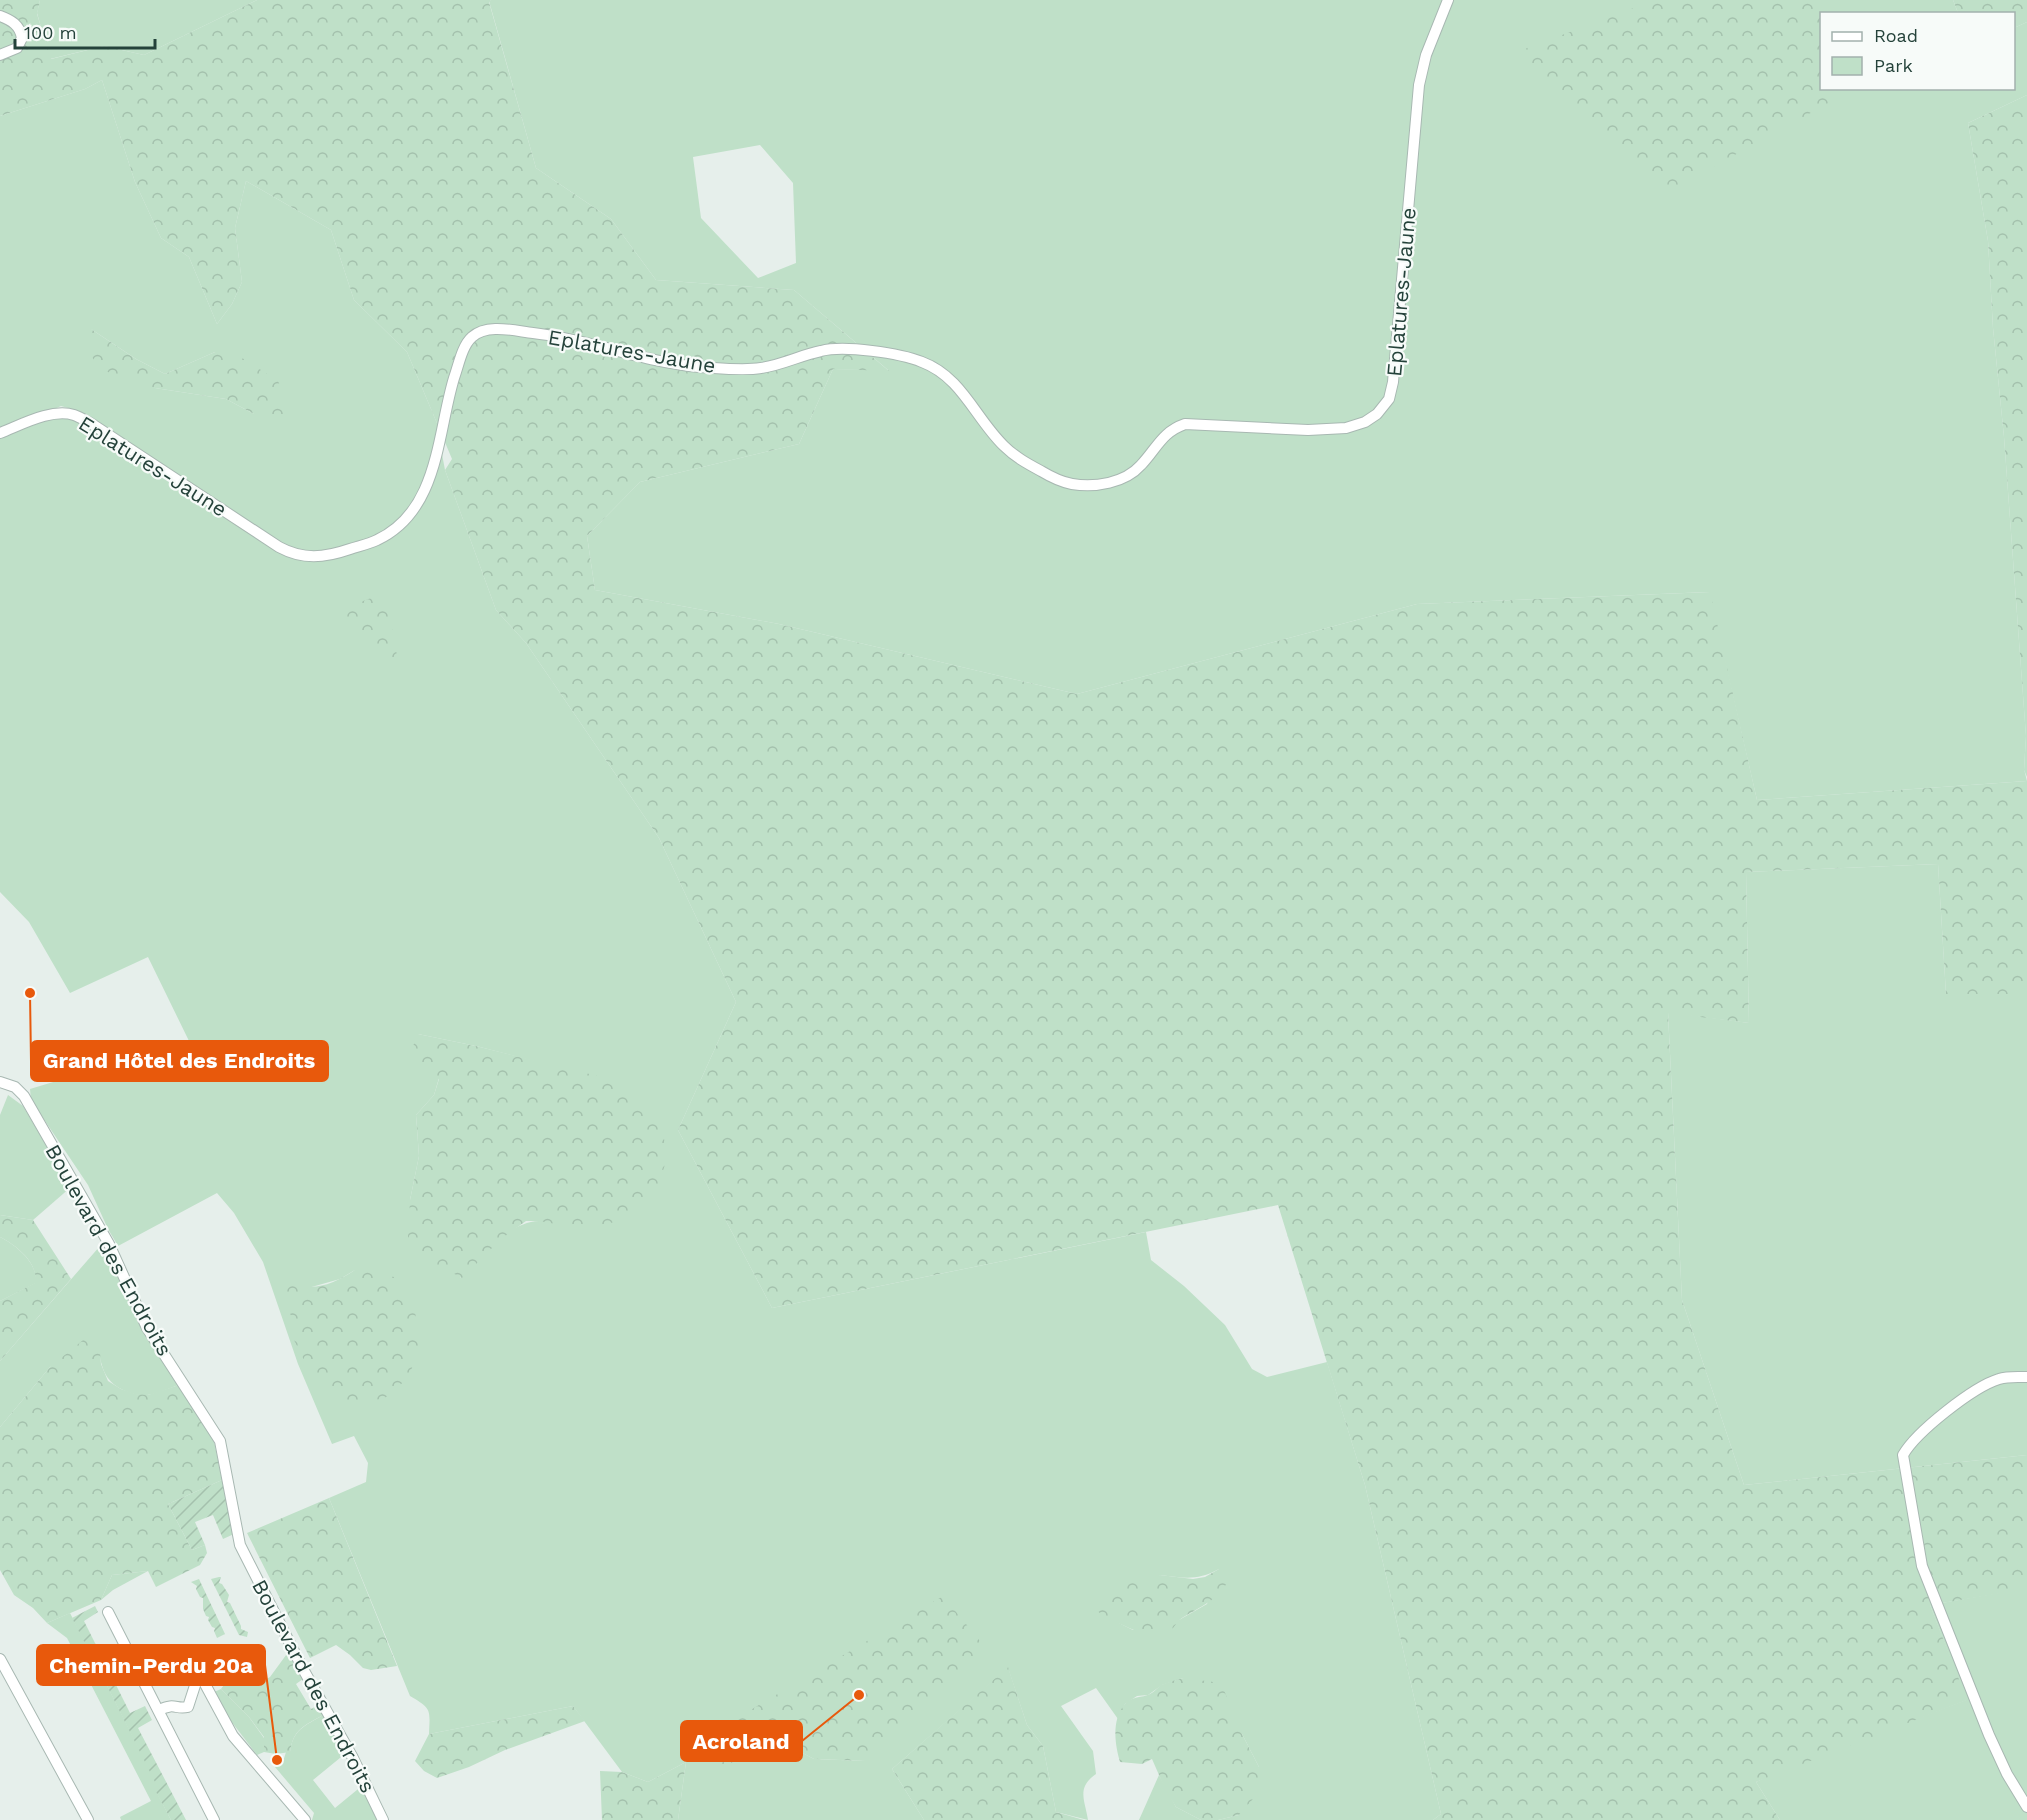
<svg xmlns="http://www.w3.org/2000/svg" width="2027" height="1820" font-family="'Work Sans',sans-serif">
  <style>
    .green { fill: #bfe0c8; fill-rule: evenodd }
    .forest { fill: url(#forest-crowns) }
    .garden { fill: url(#garden-furrows) }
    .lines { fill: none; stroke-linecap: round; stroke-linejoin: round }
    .minor-casing { stroke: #a8b8b2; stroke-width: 12 }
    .minor { stroke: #fff; stroke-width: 10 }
    .labels { text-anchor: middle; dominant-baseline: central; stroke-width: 4.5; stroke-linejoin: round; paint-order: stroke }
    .street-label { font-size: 21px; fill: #24423a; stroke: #f7fbf9 }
    .leader { fill: none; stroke: #e8590c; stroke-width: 2 }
    .callout-dot { fill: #e8590c; stroke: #f7fbf9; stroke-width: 2 }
    .callout { fill: #e8590c; stroke: #e8590c; stroke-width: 2 }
    .callout-label { font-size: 22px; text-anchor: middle; font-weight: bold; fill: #fff }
  </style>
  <defs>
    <pattern id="forest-crowns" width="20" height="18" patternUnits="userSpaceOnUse" patternTransform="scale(1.5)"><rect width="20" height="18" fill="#bfe0c8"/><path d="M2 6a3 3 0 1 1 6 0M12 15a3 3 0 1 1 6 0" fill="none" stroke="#a4c1ad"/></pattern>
    <pattern id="garden-furrows" width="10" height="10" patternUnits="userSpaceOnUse" patternTransform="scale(1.5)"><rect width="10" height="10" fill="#bfe0c8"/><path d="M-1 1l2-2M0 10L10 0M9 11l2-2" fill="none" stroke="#a4c1ad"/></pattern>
  </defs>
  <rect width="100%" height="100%" fill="#e6efeb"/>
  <!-- green -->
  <g class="green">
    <polygon points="40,0 257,0 144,55 104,46 50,59 37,13"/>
    <path d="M491 0H1953L1958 13 1822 14V88H2014V28L2027 22V95L1968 123 1988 241 1993 328 2004 437 2026 736 2024 769 2027 781 1757 800 1709 592 1417 604 1077 694 779 624 595 590 587 536 640 482 799 444 833 369 888 370 794 290 656 280 611 219 536 168 489 1ZM760 145 793 183 796 263 758 278 701 218 693 157Z"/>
    <path d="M102 80 135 182 161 238 189 257 217 324 232 304 242 282 235 228 246 181 331 230 354 300 407 352 439 428 424 486 411 507 393 525 375 538 336 549 310 553 287 547 68 408 61 406 50 411 0 430V116L85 89ZM91 329 136 359 165 374 215 352 254 414 226 399 155 388Z"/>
    <path d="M59 416 72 418 312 561 402 527 441 449 445 470 496 610 526 643 659 838 736 1002 678 1130 772 1308 1146 1232 1151 1260 1184 1286 1225 1325 1252 1369 1267 1377 1327 1362 1365 1485 1441 1814 1433 1820H1218L1239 1815 1259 1767 1242 1734 1183 1678 1162 1685 1148 1695 1137 1696 1125 1704 1118 1719 1096 1688 1061 1706 1093 1751 1096 1774C1076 1788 1085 1800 1088 1820L1056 1812 1043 1746 1027 1725 1008 1668 892 1769 924 1820H678L686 1762 648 1782 622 1772 573 1706 429 1734C430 1709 432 1709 410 1696L329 1498 366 1482 368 1463 354 1436 332 1444 298 1364 263 1262 234 1213 217 1193 118 1246 108 1229 88 1185 31 1100 30 1089 189 1041 148 957 70 993 29 922 0 892V437ZM418 1034 476 1046 545 1064 539 1221C508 1222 482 1257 461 1278L410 1200 419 1156 416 1115 434 1095 439 1078ZM355 1270 292 1336V1318L308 1288 340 1279ZM1219 1569 1207 1604 1179 1620 1133 1630 1115 1621 1160 1575C1184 1578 1197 1581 1219 1569ZM784 1743 866 1761 814 1759Z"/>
    <polygon points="1938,864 1946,994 2027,994 2027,1455 1744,1485 1682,1300 1668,1012 1749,1023 1746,872"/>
    <polygon points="8,1095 23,1106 71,1187 33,1220 0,1215 0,1115"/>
    <path d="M0 1237C16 1245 38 1263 36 1283L0 1301Z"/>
    <path d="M100 1246 179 1385C169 1388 157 1394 147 1395 140 1396 134 1394 128 1392 105 1383 102 1370 98 1347L50 1367 0 1427V1361Z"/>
    <polygon points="148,1571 113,1590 101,1600 112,1575"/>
    <polygon points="2027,1588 2027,1820 1780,1820 1756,1782 1777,1772 1966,1700 1930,1605"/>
    <polygon points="70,1613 159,1788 156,1791 171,1820 121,1820 120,1817 151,1801 67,1638 47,1623"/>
    <polygon points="221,1689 249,1717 264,1738 264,1752 257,1755 231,1721 214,1692"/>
    <path d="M323 1715 346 1753 313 1780 335 1808 363 1785 379 1820H312L314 1813 275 1767 282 1765 286 1752H290C293 1729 305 1726 323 1715Z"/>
    <polygon points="1159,1775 1176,1807 1201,1820 1139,1820"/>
  </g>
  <!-- forest -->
  <g class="forest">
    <polygon points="0,0 40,0 37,14 51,59 104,46 144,55 257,0 491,0 489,2 536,168 611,219 656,280 794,290 889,371 833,369 799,444 640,482 587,536 595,590 779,624 1077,694 1417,604 1710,592 1757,800 2027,781 2027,994 1946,994 1938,864 1746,872 1749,1023 1668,1013 1682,1300 1744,1485 2027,1455 2027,1589 1930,1605 1967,1700 1756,1782 1780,1820 1433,1820 1441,1814 1365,1485 1278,1205 772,1308 678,1130 736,1002 659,838 526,643 496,610 445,470 452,459 407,352 354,300 331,230 246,181 235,228 242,282 232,304 217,324 189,257 161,238 135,182 102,80 85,89 0,116"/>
    <polygon points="1655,0 1823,0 1834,13 1822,14 1822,88 1854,89 1673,189 1588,127 1511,54"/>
    <polygon points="1953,0 2027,0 2027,22 2014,28 2014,14 1958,13"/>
    <polygon points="2027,95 2027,777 2024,770 2026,736 2004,437 1993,328 1988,241 1968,123"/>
    <polygon points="91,329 136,359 165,374 215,352 239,356 278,381 293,416 275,417 254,414 226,399 155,388 120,377 101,369 92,357"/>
    <polygon points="371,598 388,607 398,661 382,655 368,640 349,631 345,616 358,603"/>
    <polygon points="418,1034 476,1046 622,1082 661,1119 667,1158 655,1196 628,1219 584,1229 539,1221 526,1221 501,1239 462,1278 426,1259 408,1237 410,1200 419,1156 416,1115 434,1095 439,1079 414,1064 411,1051"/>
    <path d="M0 1215 33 1220 71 1279 0 1361V1301L35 1283C39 1263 16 1245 0 1237Z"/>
    <path d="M355 1270 378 1272 397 1278 415 1309 419 1352 407 1379 385 1398 358 1404 335 1395 316 1378 303 1358 292 1336V1318L282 1295 292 1284C317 1291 333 1284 355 1270Z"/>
    <polygon points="93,1332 99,1342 101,1364 108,1381 121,1389 136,1394 148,1395 179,1385 214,1441 222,1480 168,1504 192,1550 205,1545 207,1553 200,1565 156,1587 148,1571 112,1575 101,1600 47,1623 33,1608 14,1595 0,1570 0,1427 50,1367"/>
    <polygon points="329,1498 397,1666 371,1670 363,1668 350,1655 336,1645 310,1658 247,1533"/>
    <path d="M1219 1569 1226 1574 1228 1581C1218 1600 1200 1607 1182 1618 1177 1621 1176 1625 1173 1628 1168 1631 1156 1635 1150 1634 1134 1633 1122 1622 1106 1620L1096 1609 1122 1585 1160 1575 1193 1579 1205 1577Z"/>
    <polygon points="943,1596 989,1652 866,1761 814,1759 783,1743 723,1766 705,1737"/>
    <path d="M289 1651 303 1679 296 1684 311 1709 318 1705 323 1715C304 1726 293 1729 290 1752L276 1754 264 1752V1737L249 1717 221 1689 226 1682 263 1681 270 1677Z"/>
    <polygon points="1008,1667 1027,1725 1043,1746 1056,1812 1084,1820 924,1820 892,1769"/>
    <path d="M1183 1678 1221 1683 1242 1734 1259 1767 1258 1793 1239 1815 1218 1820H1201L1176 1807 1166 1791 1152 1759 1142 1764 1120 1762C1115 1745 1111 1720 1125 1704 1131 1696 1142 1698 1150 1694 1154 1692 1157 1688 1161 1685 1168 1682 1176 1680 1183 1678Z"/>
    <polygon points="573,1706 585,1721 505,1750 469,1767 437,1778 424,1771 415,1761 429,1734"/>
    <polygon points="686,1762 678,1820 602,1820 600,1771 622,1772 648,1782"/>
  </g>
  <!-- garden -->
  <g class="garden">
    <polygon points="222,1480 234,1534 223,1539 213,1515 195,1522 205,1545 192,1550 168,1504"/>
    <polygon points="219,1577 221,1577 219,1583 222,1584 229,1595 227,1602 230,1603 241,1626 241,1629 248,1632 247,1637 239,1635 211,1579"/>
    <polygon points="199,1579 225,1634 217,1638 214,1631 215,1628 212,1627 208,1620 209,1617 206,1616 203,1609 203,1598 200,1597 196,1589 197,1586 191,1582"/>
    <polygon points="95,1606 98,1612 84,1621 102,1657 94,1661 72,1618"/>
    <polygon points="112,1677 130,1713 145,1706 152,1720 138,1728 186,1820 171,1820 155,1790 158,1788 104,1680"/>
  </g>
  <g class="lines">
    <defs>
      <g id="minor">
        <path d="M0 16C11 20 20 25 22 38L17 48 0 55"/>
        <path d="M0 433C21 425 51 408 74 415 80 417 86 421 92 424L279 547C303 560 324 558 350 549 359 546 369 544 377 540 439 511 437 434 454 378 459 364 462 346 472 337 487 323 515 331 533 333 589 339 642 362 699 367 719 368 742 371 761 368 782 365 801 355 821 351 844 345 900 353 922 362 962 377 975 418 1004 446 1015 457 1028 464 1041 471 1051 477 1061 482 1072 484 1095 488 1125 483 1141 465 1157 448 1162 432 1185 424L1308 430 1346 428 1365 422 1377 414 1389 399 1393 382 1419 85 1426 55 1448 0"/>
        <polyline points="0,1082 15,1087 24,1096 109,1244 147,1328 220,1441 240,1545 303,1669 353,1758 383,1820"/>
        <path d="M2027 1377C2018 1377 2008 1376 1999 1379 1973 1387 1916 1432 1903 1455L1922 1566 1989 1735 2007 1774 2027 1807"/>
        <polyline points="108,1612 214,1820"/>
        <polyline points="0,1659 88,1820"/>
        <polyline points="199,1673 233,1736 305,1820"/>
        <path d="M159 1710C176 1702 175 1710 188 1707L199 1673"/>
      </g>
    </defs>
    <!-- minor casing -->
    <use href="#minor" class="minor-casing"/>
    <!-- minor -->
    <use href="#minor" class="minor"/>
  </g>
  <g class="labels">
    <!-- street labels -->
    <g class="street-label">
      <text transform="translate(1401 292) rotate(-85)">Eplatures-Jaune</text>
      <text transform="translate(632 351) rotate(10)">Eplatures-Jaune</text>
      <text transform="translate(153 466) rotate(32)">Eplatures-Jaune</text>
      <text transform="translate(109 1250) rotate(61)">Boulevard des Endroits</text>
      <text transform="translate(314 1686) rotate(62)">Boulevard des Endroits</text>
    </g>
  </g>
  <!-- callouts -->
  <path class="leader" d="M30 993L31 1061M277 1760L265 1665M859 1695L802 1741"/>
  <g class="callout-dot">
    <circle cx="30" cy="993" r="6"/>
    <circle cx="277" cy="1760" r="6"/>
    <circle cx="859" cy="1695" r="6"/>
  </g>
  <g class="callout">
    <rect x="31" y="1041" width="297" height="40" rx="6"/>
    <rect x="37" y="1645" width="228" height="40" rx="6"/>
    <rect x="681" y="1721" width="121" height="40" rx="6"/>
  </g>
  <g class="callout-label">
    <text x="179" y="1068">Grand Hôtel des Endroits</text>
    <text x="151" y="1673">Chemin-Perdu 20a</text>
    <text x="741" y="1749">Acroland</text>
  </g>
  <!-- legend -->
  <rect x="1820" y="12" width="195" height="78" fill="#f7fbf9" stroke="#a3b1ad" stroke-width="1.5"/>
  <rect x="1832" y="32" width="30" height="9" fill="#ffffff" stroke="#a3b1ad" stroke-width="1.5"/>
  <text x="1874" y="42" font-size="18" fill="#24423a">Road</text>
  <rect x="1832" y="57" width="30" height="18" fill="#bfe0c8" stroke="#a3b1ad" stroke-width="1.5"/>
  <text x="1874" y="72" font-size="18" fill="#24423a">Park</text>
  <!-- scale -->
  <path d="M15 39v9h140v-9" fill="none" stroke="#24423a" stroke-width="3"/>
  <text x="24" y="39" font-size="18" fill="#24423a" stroke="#f7fbf9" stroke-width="4.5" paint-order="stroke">100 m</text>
</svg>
